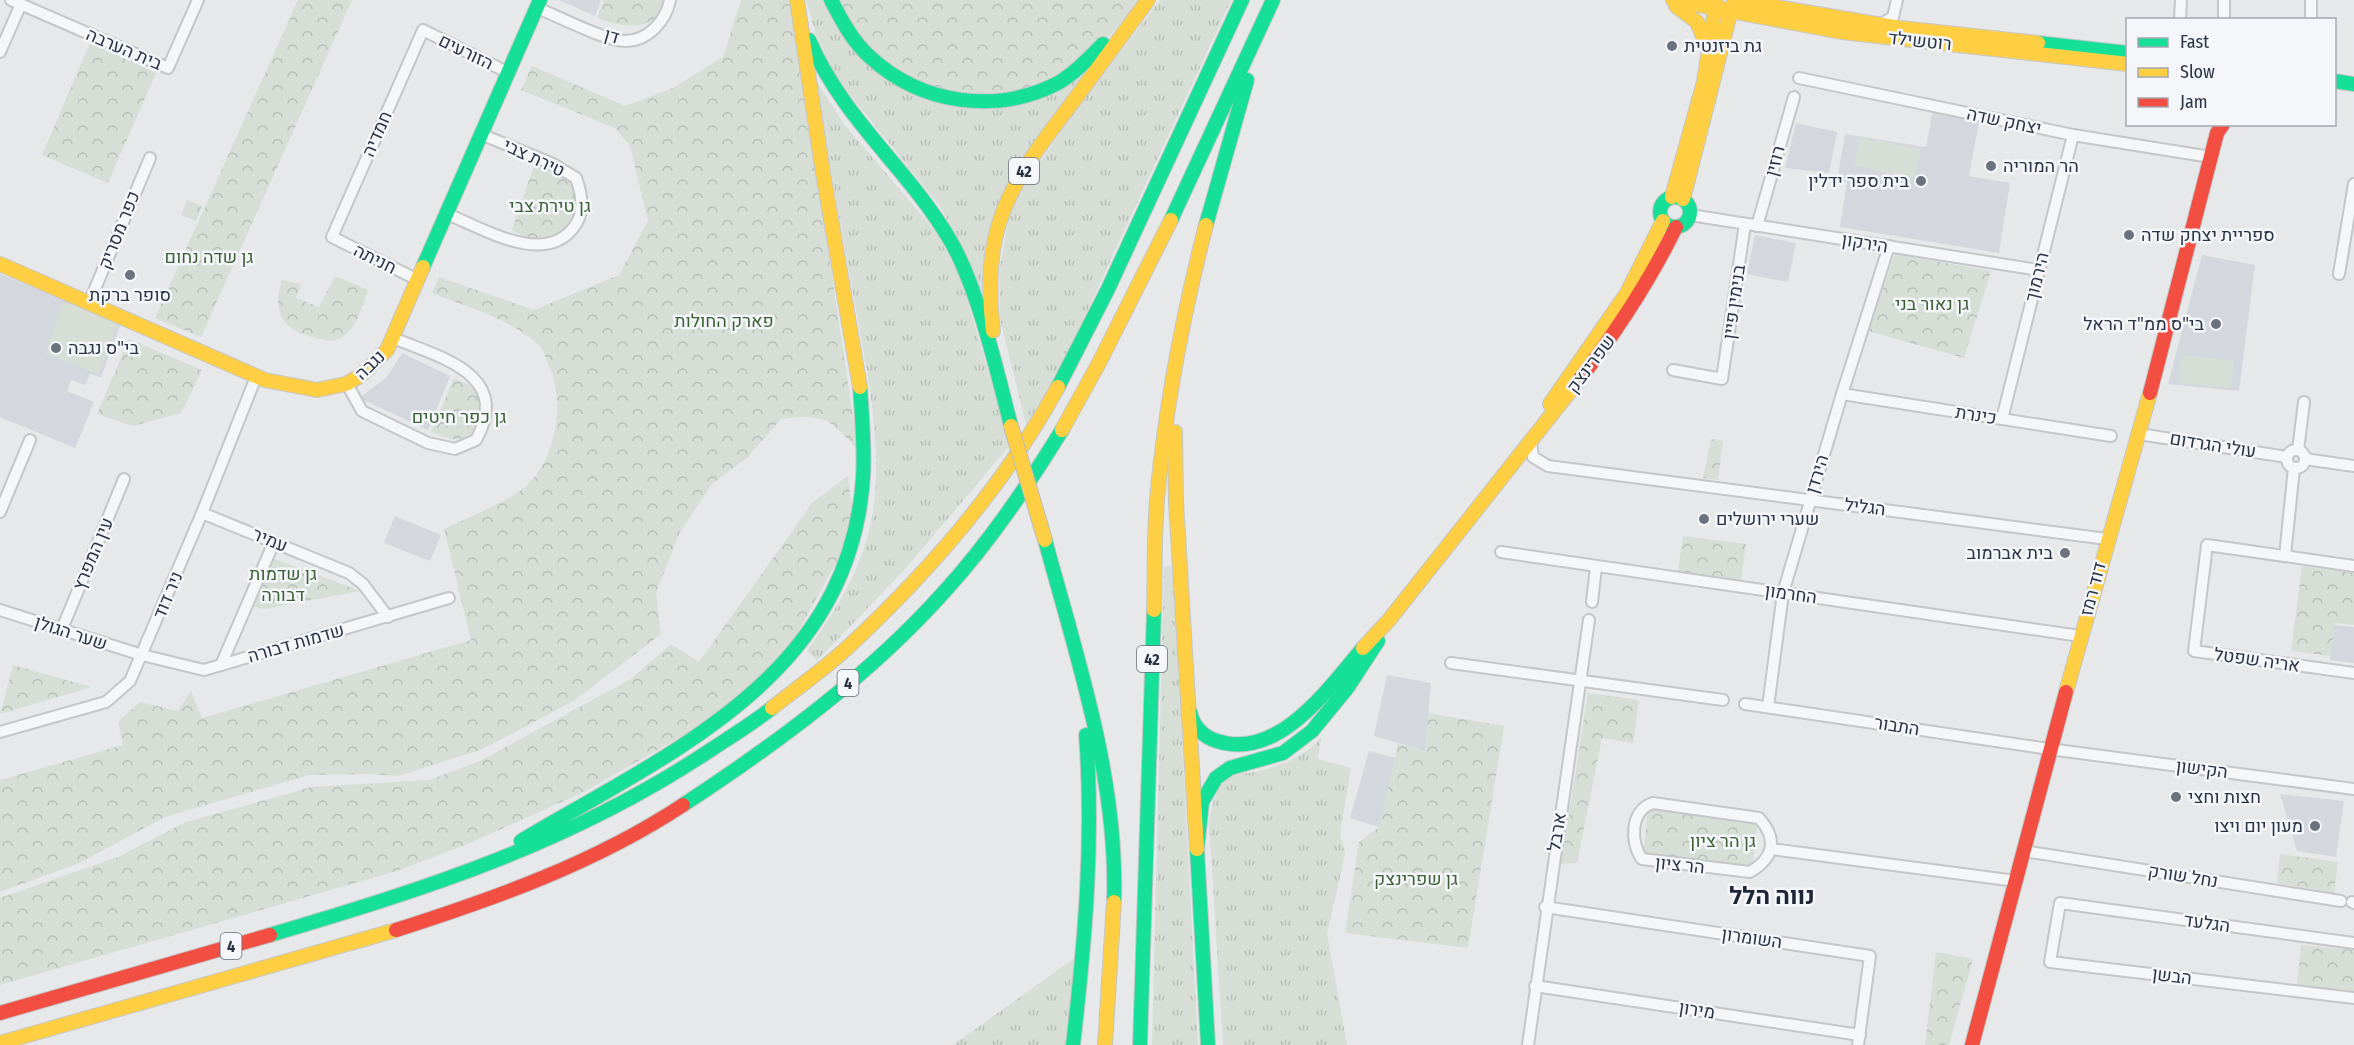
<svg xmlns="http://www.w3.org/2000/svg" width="2354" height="1045" font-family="'Fira Sans Condensed',Heebo,sans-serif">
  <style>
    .built { fill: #d4d7dd }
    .grass { fill: url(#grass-tufts) }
    .park { fill: url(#park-crowns) }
    .pitch { fill: #d6ded6 }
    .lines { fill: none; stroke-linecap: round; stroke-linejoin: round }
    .street-casing { stroke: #c4c6c8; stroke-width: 14 }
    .fast-casing { stroke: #c4c6c8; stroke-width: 16 }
    .slow-casing { stroke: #c4c6c8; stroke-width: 16 }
    .jam-casing { stroke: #c4c6c8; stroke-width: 16 }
    .street { stroke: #f5f6f7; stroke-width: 10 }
    .fast { stroke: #16e098; stroke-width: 14 }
    .slow { stroke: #ffcf43; stroke-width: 14 }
    .jam { stroke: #f24e42; stroke-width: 14 }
    .slow-bridge-casing { stroke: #b8bbbf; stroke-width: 16; stroke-linecap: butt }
    .slow-bridge { stroke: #ffcf43; stroke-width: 14 }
    .poi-dot { fill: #6c737f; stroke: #f4f6f9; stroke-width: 2 }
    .labels { text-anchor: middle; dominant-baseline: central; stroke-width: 5; stroke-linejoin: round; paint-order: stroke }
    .shield { fill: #f4f6f9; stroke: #676e7b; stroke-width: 1.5 }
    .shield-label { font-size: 16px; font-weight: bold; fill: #2b3445 }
    .street-label { font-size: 18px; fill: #2b3445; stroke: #f4f6f9 }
    .poi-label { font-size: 18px; fill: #2b3445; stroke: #f4f6f9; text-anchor: start }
    .park-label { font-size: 18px; fill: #3f6138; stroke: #f4f6f9 }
    .district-label { font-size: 24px; font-weight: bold; fill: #1d2536; stroke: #f4f6f9 }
  </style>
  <defs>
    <pattern id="grass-tufts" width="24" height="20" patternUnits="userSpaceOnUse" patternTransform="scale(1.5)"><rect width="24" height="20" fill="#d6ded6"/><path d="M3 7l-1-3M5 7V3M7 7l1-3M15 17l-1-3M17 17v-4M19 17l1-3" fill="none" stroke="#b8bfb9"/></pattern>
    <pattern id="park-crowns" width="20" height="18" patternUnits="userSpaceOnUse" patternTransform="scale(1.5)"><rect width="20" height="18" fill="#d6ded6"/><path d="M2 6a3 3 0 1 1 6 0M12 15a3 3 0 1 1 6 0" fill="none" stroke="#b8bfb9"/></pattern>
  </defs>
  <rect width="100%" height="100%" fill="#e6e8ea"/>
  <!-- built -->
  <g class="built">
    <polygon points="559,0 601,0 595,16"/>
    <polygon points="1933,110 1979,122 1969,176 2010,183 1999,253 1840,227 1847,182 1837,180 1845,134 1926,147"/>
    <polygon points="1796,123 1837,132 1829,173 1785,168"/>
    <polygon points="1755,235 1796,243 1788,282 1747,274"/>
    <polygon points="2202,255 2255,265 2239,391 2168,384"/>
    <polygon points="0,274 121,323 101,377 90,374 85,385 71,380 67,391 94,402 75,448 0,417"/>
    <polygon points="402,353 450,376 428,430 359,398 386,378"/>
    <polygon points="395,516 441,535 430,561 384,543"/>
    <polygon points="2334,625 2354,627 2354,663 2330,660"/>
    <polygon points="1387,675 1431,683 1425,751 1374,736"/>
    <polygon points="1369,751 1396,758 1379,827 1350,818"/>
    <polygon points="2280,794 2344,801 2336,857 2297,851"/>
  </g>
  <!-- grass -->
  <g class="grass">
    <polygon points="806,0 824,0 1084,77 1032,144 982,293 955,233 939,205 837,79 816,35"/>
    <polygon points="1160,0 1231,0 1069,350 1027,428 1000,319 999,273 1011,204 1077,108"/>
    <path d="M815 79 844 124 936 232 961 279 1010 445 906 568 817 661 807 651C837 608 865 565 873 512 883 444 867 371 855 304 841 229 828 154 815 79Z"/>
    <polygon points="1164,566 1173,566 1198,1045 1152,1045"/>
    <path d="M1321 737 1318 759 1351 768 1340 833 1345 854 1327 934 1347 1045H1223L1209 821C1212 805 1216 784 1232 776 1239 773 1248 773 1255 772 1278 766 1307 757 1321 737Z"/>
    <polygon points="1076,957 1065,1045 953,1045"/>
  </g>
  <!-- park -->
  <g class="park">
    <polygon points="298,0 352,0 201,337 155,318"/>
    <path d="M604 0H667C657 33 623 28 597 18Z"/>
    <path d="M741 0H791L858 450C827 417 826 414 781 419L748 457 712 484 680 532 656 593 661 634 575 700 483 749 398 776 369 774 309 775 165 817 79 863 0 892V780L123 745 118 722 140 702 178 711 191 691 202 718 471 640 444 529C466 518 508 502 525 487 558 458 566 399 547 361 545 356 543 348 539 345 511 319 467 307 432 293L439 277 534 310 619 275 648 221 630 146 615 128 521 90 532 66 625 106 673 88 723 57Z"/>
    <polygon points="834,0 1142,0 1085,63 1057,83 984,101 898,79"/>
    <polygon points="90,43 156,73 108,183 42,155"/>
    <path d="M536 160C547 166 564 170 572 181 591 206 567 241 538 240 528 239 521 235 512 230Z"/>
    <polygon points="187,200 202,206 196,221 181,215"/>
    <polygon points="1895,254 1991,271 1964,358 1868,331"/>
    <path d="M335 276 368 290C362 306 356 334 336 340 328 342 317 338 309 336 279 328 273 307 282 280L301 284 296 298 319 307Z"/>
    <polygon points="129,339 202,370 181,413 133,426 97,414"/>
    <path d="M454 378C462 382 473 385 478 393 488 409 477 437 459 439 449 440 440 435 431 432Z"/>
    <polygon points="1711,439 1723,441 1718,480 1703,478"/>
    <polygon points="848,476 852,506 843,550 791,645 758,681 696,728 584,792 470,843 397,871 0,985 0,898 118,857 186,822 311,787 429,780 480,761 631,679 671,644 699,662 813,502"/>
    <polygon points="1683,536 1746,544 1741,580 1678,571"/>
    <polygon points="272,558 360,591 264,609 250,606"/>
    <polygon points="2302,566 2354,573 2354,625 2335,623 2331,656 2291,651"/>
    <polygon points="13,665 91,687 0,714"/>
    <polygon points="1588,693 1639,700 1633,743 1602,738 1577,863 1561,864"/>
    <polygon points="1428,713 1504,726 1468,948 1345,933 1359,842 1379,827 1398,744 1425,751"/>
    <polygon points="1648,808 1758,821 1752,868 1643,855"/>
    <polygon points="2280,854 2338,862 2334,893 2277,883"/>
    <polygon points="2301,945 2354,950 2354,991 2297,985"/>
    <polygon points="1936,952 1973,959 1949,1045 1925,1045"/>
  </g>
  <!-- pitch -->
  <g class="pitch">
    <polygon points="1860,137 1920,149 1915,178 1854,166"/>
    <polygon points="64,302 118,323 98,374 45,353"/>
    <polygon points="2182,355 2234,360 2231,388 2179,383"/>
  </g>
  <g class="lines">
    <defs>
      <g id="street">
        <polyline points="11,0 168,68 198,0"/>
        <polyline points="2224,0 2224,20"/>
        <polyline points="2311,0 2311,20"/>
        <path d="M537 8C558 16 605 41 625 41 648 41 666 21 670 0"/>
        <polyline points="2180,20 2181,0"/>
        <polyline points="1881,24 1893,17 1897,0"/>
        <polyline points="0,52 21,4"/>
        <polyline points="1799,78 2073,135 2211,157"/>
        <path d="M447 214C483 228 544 267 574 227 585 213 582 194 576 178L553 164 483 135"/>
        <polyline points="1690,215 2039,270"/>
        <polyline points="1757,226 1794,97"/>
        <polyline points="2339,274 2354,184"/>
        <polyline points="418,280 332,237 423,30 509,73"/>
        <polyline points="89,303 150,158"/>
        <polyline points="1673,370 1722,379 1745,224"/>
        <path d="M347 384 362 411 428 443 455 449 476 440C513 374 439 357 393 338"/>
        <polyline points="1842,394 2111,436"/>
        <polyline points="2002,419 2073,135"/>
        <polyline points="2139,434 2287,457"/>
        <polyline points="1531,442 1533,457 1548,466 2107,539"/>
        <circle cx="2296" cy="459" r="9"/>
        <polyline points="2298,450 2304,402"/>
        <polyline points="2305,459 2354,466"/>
        <polyline points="0,512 30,440"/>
        <polyline points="202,513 349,573 363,584 388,617"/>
        <polyline points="1501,552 2080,636"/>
        <polyline points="2285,556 2294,468"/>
        <polyline points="2354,566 2207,545 2194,651 2354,673"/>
        <polyline points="1592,602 1596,567"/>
        <polyline points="0,610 142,655 204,670 449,598"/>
        <polyline points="62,629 124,479"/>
        <polyline points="1451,663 1723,700"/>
        <polyline points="221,665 274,542"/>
        <polyline points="1745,704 2049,749 2354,789"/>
        <polyline points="1768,707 1783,593 1842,394 1889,246"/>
        <polyline points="0,732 106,702 130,681 202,513 256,377"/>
        <path d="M1653 803 1759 818C1778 839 1774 858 1750 872L1642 859C1630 843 1630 810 1653 803Z"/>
        <polyline points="1771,849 2016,881"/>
        <polyline points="2024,851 2341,901"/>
        <polyline points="2352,902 2354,903"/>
        <polyline points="1545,907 1870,956 1858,1045"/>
        <polyline points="2354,943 2060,903 2050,962 2354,998"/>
        <polyline points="1535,986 1860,1035"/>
        <polyline points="1528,1045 1589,620"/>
      </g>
      <g id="fast">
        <path d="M831 0C842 21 852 41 870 57 921 104 996 115 1058 83 1075 73 1089 58 1103 44"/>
        <path d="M809 40C845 122 907 167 950 240 978 288 997 371 1011 426"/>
        <polyline points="2038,43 2128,53"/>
        <polyline points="2334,81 2354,84"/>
        <circle cx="1675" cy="212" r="15"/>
        <polyline points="1171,220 1273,0"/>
        <polyline points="1206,225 1247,80"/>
        <polyline points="423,267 540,0"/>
        <polyline points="1058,387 1108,289 1242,0"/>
        <path d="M1045 540C1077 658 1118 778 1114 902"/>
        <path d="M1190 712C1193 726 1203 737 1217 741 1278 761 1328 689 1363 648"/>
        <path d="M683 805C776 744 870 675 944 592 989 543 1027 487 1062 430"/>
        <path d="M521 841C670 752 849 678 863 478 865 448 862 418 860 387"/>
        <path d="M270 935C429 888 573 842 712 749 732 736 753 723 772 708"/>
        <path d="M1073 1045C1085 941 1094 839 1086 735"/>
        <polyline points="1140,1045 1154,610"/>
        <polyline points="1208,1045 1197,849 1202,802 1216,778 1230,768 1283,753 1312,731 1348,687 1378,641"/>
      </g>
      <g id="slow">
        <polyline points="797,0 823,173 860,387"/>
        <polyline points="1673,0 1842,32 2128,64"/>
        <polyline points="1735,0 1900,28 2038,43"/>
        <polyline points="1676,6 1697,22 1707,46"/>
        <polyline points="1672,197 1704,82 1716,3"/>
        <polyline points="1683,199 1732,6"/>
        <polyline points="0,264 265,380 317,390 346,384 360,376 387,350 423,267"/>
        <path d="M993 331C989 296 988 261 998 227 1012 178 1045 139 1075 99 1099 66 1124 33 1148 0"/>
        <polyline points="1550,404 1627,293 1663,221"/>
        <polyline points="1062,430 1099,363 1171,220"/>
        <polyline points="1175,432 1176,502 1197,849"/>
        <path d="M1154 610C1155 574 1154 536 1157 500 1165 408 1183 315 1206 225"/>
        <polyline points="1363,648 1389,620 1579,380"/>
        <polyline points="2066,692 2150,393"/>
        <path d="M772 708C797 688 823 670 847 648 929 572 1004 486 1058 387"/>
        <polyline points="0,1043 396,930"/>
        <polyline points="1105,1045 1114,902"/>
      </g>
      <g id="jam">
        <path d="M1579 380C1616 332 1649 282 1676 227"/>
        <polyline points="2150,393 2217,133 2223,124"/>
        <path d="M396 930C496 898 595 863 683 805"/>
        <polyline points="0,1013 270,935"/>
        <polyline points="1972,1045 2066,692"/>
      </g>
    </defs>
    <!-- street casing -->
    <use href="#street" class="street-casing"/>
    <!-- fast casing -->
    <use href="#fast" class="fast-casing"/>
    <!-- slow casing -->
    <use href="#slow" class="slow-casing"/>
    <!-- jam casing -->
    <use href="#jam" class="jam-casing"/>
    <!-- street -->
    <use href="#street" class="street"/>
    <!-- fast -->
    <use href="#fast" class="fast"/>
    <!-- slow -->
    <use href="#slow" class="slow"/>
    <!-- jam -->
    <use href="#jam" class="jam"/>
    <defs>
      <polyline id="slow-bridge" points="1011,426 1045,540"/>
    </defs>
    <!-- slow-bridge casing -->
    <use href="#slow-bridge" class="slow-bridge-casing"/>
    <!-- slow-bridge -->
    <use href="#slow-bridge" class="slow-bridge"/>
  </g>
  <!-- markers -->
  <g class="poi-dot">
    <circle cx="1672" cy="46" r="6"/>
    <circle cx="1991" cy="166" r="6"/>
    <circle cx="1921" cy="181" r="6"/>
    <circle cx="2129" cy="235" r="6"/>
    <circle cx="130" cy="275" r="6"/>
    <circle cx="2216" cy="324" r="6"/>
    <circle cx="56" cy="348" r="6"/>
    <circle cx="1704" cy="519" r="6"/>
    <circle cx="2065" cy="553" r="6"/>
    <circle cx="2176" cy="797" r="6"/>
    <circle cx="2315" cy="826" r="6"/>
  </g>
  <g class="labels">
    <!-- shield labels -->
    <g class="shield">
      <rect x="1009" y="158" width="30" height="26" rx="4.5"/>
      <rect x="1137" y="646" width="30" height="26" rx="4.5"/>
      <rect x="837.5" y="670" width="21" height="26" rx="4.5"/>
      <rect x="220.5" y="933" width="21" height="26" rx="4.5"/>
    </g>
    <g class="shield-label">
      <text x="1024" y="171">42</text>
      <text x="1152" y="659">42</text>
      <text x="848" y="683">4</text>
      <text x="231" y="946">4</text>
    </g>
    <!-- street labels -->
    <g class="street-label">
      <text transform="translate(612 36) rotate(16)">דן</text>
      <text transform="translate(1920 41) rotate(6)">רוטשילד</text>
      <text transform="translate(124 49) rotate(23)">בית הערבה</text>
      <text transform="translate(466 52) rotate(26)">הזורעים</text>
      <text transform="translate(2004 121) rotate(12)">יצחק שדה</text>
      <text transform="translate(377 134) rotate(-66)">חמדיה</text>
      <text transform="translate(534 158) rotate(25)">טירת צבי</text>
      <text transform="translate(1775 161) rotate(-74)">רוזין</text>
      <text transform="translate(119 230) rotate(-68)">כפר מסריק</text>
      <text transform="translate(1865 243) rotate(9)">הירקון</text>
      <text transform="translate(375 259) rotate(26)">חניתה</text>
      <text transform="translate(2037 277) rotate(-76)">הירמוך</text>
      <text transform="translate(1734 302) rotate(-82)">בנימין פיין</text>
      <text transform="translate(1591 364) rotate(-53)">שפרינצק</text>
      <text transform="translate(370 365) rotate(-44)">נגבה</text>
      <text transform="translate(1976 415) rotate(9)">כינרת</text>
      <text transform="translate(2213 445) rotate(9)">עולי הגרדום</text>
      <text transform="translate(1817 474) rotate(-73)">הירדן</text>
      <text transform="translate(1865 507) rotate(7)">הגליל</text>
      <text transform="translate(270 540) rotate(22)">עמיר</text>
      <text transform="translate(93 554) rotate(-67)">עין המפרץ</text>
      <text transform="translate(2093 589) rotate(-75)">דוד רמז</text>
      <text transform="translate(1791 594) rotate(8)">החרמון</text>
      <text transform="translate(168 595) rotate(-67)">ניר דוד</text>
      <text transform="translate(71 633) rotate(18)">שער הגולן</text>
      <text transform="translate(296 643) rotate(-16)">שדמות דבורה</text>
      <text transform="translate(2257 660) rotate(8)">אריה שפטל</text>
      <text transform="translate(1897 726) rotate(9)">התבור</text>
      <text transform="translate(2202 769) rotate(7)">הקישון</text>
      <text transform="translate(1557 832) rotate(-81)">ארבל</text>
      <text transform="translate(1680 865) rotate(6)">הר ציון</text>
      <text transform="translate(2183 876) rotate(9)">נחל שורק</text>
      <text transform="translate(2207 923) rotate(8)">הגלעד</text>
      <text transform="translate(1752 938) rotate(8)">השומרון</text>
      <text transform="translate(2172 976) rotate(7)">הבשן</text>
      <text transform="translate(1697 1010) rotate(9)">מירון</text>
    </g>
    <!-- poi labels -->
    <g class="poi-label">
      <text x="1684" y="46">גת ביזנטית</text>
      <text x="2003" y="166">הר המוריה</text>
      <text x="1909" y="181" text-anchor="end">בית ספר ידלין</text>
      <text x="2141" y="235">ספריית יצחק שדה</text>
      <text x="130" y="295" text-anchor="middle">סופר ברקת</text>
      <text x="2204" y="324" text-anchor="end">בי"ס ממ"ד הראל</text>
      <text x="68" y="348">בי"ס נגבה</text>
      <text x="1716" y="519">שערי ירושלים</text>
      <text x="2053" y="553" text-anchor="end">בית אברמוב</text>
      <text x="2188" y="797">חצות וחצי</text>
      <text x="2303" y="826" text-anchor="end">מעון יום ויצו</text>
    </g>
    <!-- park labels -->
    <g class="park-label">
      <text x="550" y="206">גן טירת צבי</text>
      <text x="209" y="257">גן שדה נחום</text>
      <text x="1932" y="304">גן נאור בני</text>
      <text x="724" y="321">פארק החולות</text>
      <text x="459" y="417">גן כפר חיטים</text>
      <text x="283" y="574">גן שדמות<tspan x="283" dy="21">דבורה</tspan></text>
      <text x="1723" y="841">גן הר ציון</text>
      <text x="1416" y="879">גן שפרינצק</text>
    </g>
    <!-- district labels -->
    <g class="district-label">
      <text x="1772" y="896">נווה הלל</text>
    </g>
  </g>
  <!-- legend -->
  <rect x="2126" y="18" width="210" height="108" fill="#f4f6f9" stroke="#a4a8b1" stroke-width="1.5"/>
  <rect x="2138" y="38" width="30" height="9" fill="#16e098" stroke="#a4a8b1" stroke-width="1.5"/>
  <text x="2180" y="48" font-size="18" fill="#2b3445">Fast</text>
  <rect x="2138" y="68" width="30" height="9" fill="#ffcf43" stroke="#a4a8b1" stroke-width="1.5"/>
  <text x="2180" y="78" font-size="18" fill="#2b3445">Slow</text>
  <rect x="2138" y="98" width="30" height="9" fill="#f24e42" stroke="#a4a8b1" stroke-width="1.5"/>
  <text x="2180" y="108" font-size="18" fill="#2b3445">Jam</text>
</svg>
